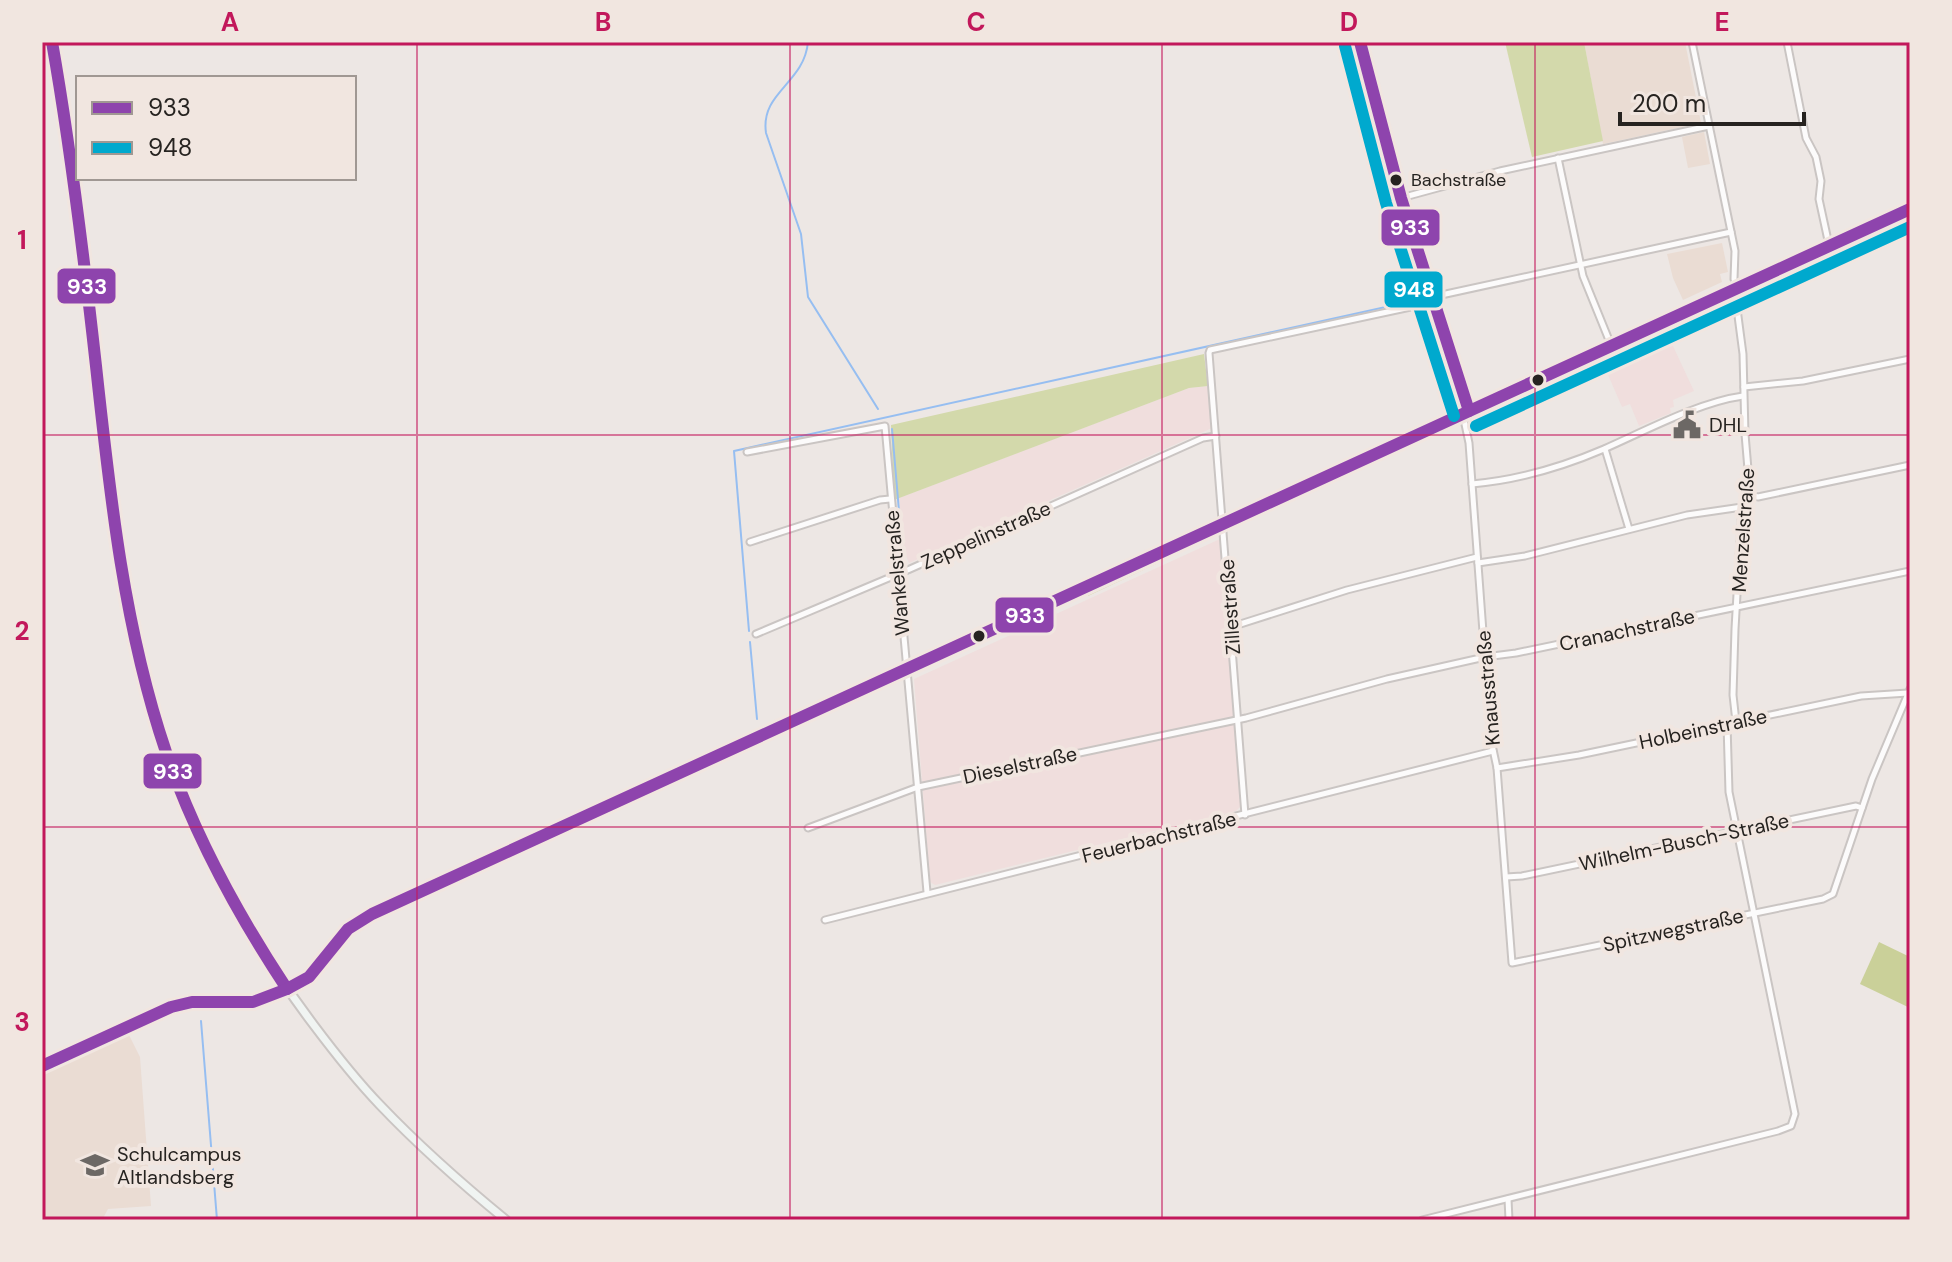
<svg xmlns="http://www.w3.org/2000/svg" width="1952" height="1262" font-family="'DM Sans',sans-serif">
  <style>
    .commercial { fill: #f0dedd }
    .education { fill: #eadcd3 }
    .green { fill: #d3d9ab }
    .forest { fill: #cad099 }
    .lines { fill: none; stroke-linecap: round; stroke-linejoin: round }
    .stream { stroke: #96bef1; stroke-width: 2 }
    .minor-casing { stroke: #cac5c3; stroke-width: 9 }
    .tertiary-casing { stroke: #cac5c3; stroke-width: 10 }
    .secondary-casing { stroke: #cac5c3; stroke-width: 11 }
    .minor { stroke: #fcfbfb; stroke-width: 5 }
    .tertiary { stroke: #fcfbfb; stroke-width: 6 }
    .secondary { stroke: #f0f4f2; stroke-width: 7 }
    .bus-1-casing { stroke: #f1e6e0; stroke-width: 18 }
    .bus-2-casing { stroke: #f1e6e0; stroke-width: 18 }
    .bus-1 { stroke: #8e44ad; stroke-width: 12 }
    .bus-2 { stroke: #00a9ce; stroke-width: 12 }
    .grid { fill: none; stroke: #c2185b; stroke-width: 2; stroke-opacity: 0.55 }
    .bus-dot { fill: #262320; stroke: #f1e6e0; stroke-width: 3 }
    .labels { text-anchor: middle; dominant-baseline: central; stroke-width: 8; stroke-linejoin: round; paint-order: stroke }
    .bus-label { font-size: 18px; fill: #262320; stroke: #f1e6e0; text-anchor: start }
    .poi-label { font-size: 20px; fill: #262320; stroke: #f1e6e0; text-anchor: start }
    .street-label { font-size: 20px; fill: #262320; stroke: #f1e6e0 }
    .line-badge { stroke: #f1e6e0; stroke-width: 3 }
    .badge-label { font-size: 22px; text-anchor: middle; font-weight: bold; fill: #fff }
    .neatline { fill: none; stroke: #c2185b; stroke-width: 3 }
    .grid-label { font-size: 26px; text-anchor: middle; font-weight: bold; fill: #c2185b }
  </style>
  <rect width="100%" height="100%" fill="#ede7e4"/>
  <!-- commercial -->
  <g class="commercial">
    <polygon points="1666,331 1694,391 1673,400 1674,407 1670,408 1671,413 1639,426 1630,404 1622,407 1602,361"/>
    <polygon points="1208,386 1212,428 909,563 904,551 899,498 1189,388"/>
    <polygon points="1220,539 1241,806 1236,811 935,885 930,882 914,679"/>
  </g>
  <!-- education -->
  <g class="education">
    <polygon points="1584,42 1685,42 1701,123 1603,144"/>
    <polygon points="1704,132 1710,164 1688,168 1682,137"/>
    <polygon points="1722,243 1728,272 1720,274 1722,282 1683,300 1673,278 1667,254"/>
    <polygon points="126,1029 140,1057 151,1206 108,1209 102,1220 42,1220 42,1071"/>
  </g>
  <!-- green -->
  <g class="green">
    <polygon points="1505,42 1584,42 1603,141 1532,157"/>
    <polygon points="1204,354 1208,386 1189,388 894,500 891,425"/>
    <polygon points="1153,558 1156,564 1088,596 1087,589"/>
  </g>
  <!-- forest -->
  <polygon class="forest" points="1879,942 1910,957 1910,1008 1860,984"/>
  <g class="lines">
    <!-- stream -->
    <g class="stream">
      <path d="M808 42C804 84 760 92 766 133L801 234 808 297 878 409"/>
      <polyline points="892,429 903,558"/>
      <polyline points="749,631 734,451 1422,299"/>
      <polyline points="750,642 757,719"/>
      <polyline points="201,1021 217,1220"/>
    </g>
    <defs>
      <g id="minor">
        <polyline points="1692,42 1735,251 1734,279 1737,288"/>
        <polyline points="1787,42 1806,138 1816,157 1821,181 1819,199 1829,245"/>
        <polyline points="1558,158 1583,276 1611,345"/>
        <polyline points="1401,198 1500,171 1709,126"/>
        <polyline points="1732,290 1736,301 1743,354 1745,434 1749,481 1742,507 1735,629 1733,695 1736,722"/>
        <polyline points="1432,297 1731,232"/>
        <polyline points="1744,387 1803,381 1910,359"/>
        <polyline points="1463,415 1469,443 1491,740 1497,768 1512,963 1823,899 1833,894 1872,779 1910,689"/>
        <polyline points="1605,449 1629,529"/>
        <polyline points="747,452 885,426 927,892"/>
        <path d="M1472 484C1517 480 1562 467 1604 449 1645 431 1699 402 1743 396"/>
        <polyline points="1746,494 1758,497 1910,465"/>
        <polyline points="750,542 880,500 890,499"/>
        <polyline points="1478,563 1525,556 1687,515 1742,507"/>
        <polyline points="1231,627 1347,590 1477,557"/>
        <polyline points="756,634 910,569 1203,438 1216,436"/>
        <polyline points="1497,768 1579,755 1861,696 1908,693"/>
        <polyline points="1245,815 1209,353 1210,350 1434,302"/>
        <polyline points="808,828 918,787 1246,718 1387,679 1485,657 1516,653 1910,571"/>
        <polyline points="1506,877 1522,876 1856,806 1862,808"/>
        <polyline points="825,920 1493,751"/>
        <polyline points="1508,1199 1509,1220"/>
        <polyline points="1422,1220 1778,1131 1791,1126 1795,1114 1729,792 1727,724"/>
      </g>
      <polyline id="tertiary" points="1360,42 1401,198 1469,411"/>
      <g id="secondary">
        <path d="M52 42C59 78 67 115 72 152 87 276 95 401 113 524 141 709 200 874 313 1024 334 1052 356 1080 380 1105 420 1147 462 1184 506 1220"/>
        <polyline points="42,1066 171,1007 192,1002 253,1002 287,989 309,977 348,929 372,914 1910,209"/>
      </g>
    </defs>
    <!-- minor casing -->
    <use href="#minor" class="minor-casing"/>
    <!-- tertiary casing -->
    <use href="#tertiary" class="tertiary-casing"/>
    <!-- secondary casing -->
    <use href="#secondary" class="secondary-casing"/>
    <!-- minor -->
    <use href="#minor" class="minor"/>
    <!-- tertiary -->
    <use href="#tertiary" class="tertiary"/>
    <!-- secondary -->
    <use href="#secondary" class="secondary"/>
    <defs>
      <g id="bus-1">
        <path d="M52 42C71 149 84 258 96 366 110 496 124 628 166 752 195 837 238 915 287 989"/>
        <polyline points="1360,42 1401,198 1469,411"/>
        <polyline points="42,1066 171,1007 192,1002 253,1002 287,989 309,977 348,929 372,914 1910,209"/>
      </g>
      <g id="bus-2">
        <polyline points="1345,46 1386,203 1454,416"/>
        <polyline points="1476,426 1910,227"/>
      </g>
    </defs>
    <!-- bus-1 casing -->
    <use href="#bus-1" class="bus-1-casing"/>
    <!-- bus-2 casing -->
    <use href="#bus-2" class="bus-2-casing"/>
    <!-- bus-1 -->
    <use href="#bus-1" class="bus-1"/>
    <!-- bus-2 -->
    <use href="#bus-2" class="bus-2"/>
  </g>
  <!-- grid -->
  <path class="grid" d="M417 42V1220M790 42V1220M1162 42V1220M1535 42V1220M42 435H1910M42 827H1910"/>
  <!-- icons -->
  <defs>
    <symbol id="civic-bare" viewBox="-9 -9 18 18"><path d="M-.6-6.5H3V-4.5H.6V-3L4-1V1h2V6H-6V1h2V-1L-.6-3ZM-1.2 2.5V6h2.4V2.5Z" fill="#6c6865" stroke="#f1e6e0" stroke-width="2.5" paint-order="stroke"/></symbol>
    <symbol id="school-bare" viewBox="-9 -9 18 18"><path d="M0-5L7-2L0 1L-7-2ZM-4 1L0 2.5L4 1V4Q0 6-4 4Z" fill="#6c6865" stroke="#f1e6e0" stroke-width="2.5" paint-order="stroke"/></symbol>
  </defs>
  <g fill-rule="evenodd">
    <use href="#civic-bare" x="1667" y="405" width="40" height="40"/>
    <use href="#school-bare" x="75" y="1145" width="40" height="40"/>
  </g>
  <!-- markers -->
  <g class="bus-dot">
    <circle cx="1396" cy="180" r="7"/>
    <circle cx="1538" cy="380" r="7"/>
    <circle cx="979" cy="636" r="7"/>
  </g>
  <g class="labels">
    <!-- bus labels -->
    <g class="bus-label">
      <text x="1411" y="180">Bachstraße</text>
    </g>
    <!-- poi labels -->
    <g class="poi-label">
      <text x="1709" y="425">DHL</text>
      <text x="117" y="1154">Schulcampus<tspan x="117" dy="23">Altlandsberg</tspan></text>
    </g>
    <!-- street labels -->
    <g class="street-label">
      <text transform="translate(1743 530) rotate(-86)">Menzelstraße</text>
      <text transform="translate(986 535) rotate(-24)">Zeppelinstraße</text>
      <text transform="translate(897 573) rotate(-95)">Wankelstraße</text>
      <text transform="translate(1230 607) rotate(-94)">Zillestraße</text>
      <text transform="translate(1627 630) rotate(-12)">Cranachstraße</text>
      <text transform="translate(1488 688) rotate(-95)">Knausstraße</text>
      <text transform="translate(1703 729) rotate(-12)">Holbeinstraße</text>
      <text transform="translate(1020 765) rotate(-12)">Dieselstraße</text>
      <text transform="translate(1159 837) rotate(-14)">Feuerbachstraße</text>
      <text transform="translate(1684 842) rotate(-12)">Wilhelm-Busch-Straße</text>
      <text transform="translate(1673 930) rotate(-12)">Spitzwegstraße</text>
    </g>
  </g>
  <g class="line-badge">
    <rect x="1380" y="208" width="61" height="39" rx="8" fill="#8e44ad"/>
    <rect x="56" y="267" width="61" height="38" rx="8" fill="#8e44ad"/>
    <rect x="1383" y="270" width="61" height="39" rx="8" fill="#00a9ce"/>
    <rect x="994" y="596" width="61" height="38" rx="8" fill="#8e44ad"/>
    <rect x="142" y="752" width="61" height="38" rx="8" fill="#8e44ad"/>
  </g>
  <g class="badge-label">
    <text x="1410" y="235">933</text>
    <text x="87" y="294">933</text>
    <text x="1414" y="297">948</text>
    <text x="1025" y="623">933</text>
    <text x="173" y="779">933</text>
  </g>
  <!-- border -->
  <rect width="1952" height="1262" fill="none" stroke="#f1e6e0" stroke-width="88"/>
  <!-- legend -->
  <rect x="76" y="76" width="280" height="104" fill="#f1e6e0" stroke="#a09893" stroke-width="2"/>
  <rect x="92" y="102" width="40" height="12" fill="#8e44ad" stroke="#a09893" stroke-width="2"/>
  <text x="148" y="116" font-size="24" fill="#262320">933</text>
  <rect x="92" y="142" width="40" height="12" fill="#00a9ce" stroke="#a09893" stroke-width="2"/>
  <text x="148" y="156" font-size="24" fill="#262320">948</text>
  <!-- scale -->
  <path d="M1620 112v12h184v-12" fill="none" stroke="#262320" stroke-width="4"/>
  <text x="1632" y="112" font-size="24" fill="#262320" stroke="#f1e6e0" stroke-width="6" paint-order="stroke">200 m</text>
  <rect x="44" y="44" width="1864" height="1174" class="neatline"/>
  <g class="grid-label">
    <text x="230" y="31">A</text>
    <text x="603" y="31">B</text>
    <text x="976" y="31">C</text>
    <text x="1349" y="31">D</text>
    <text x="1722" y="31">E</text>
    <text x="22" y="249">1</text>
    <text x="22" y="640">2</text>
    <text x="22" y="1031">3</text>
  </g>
</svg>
